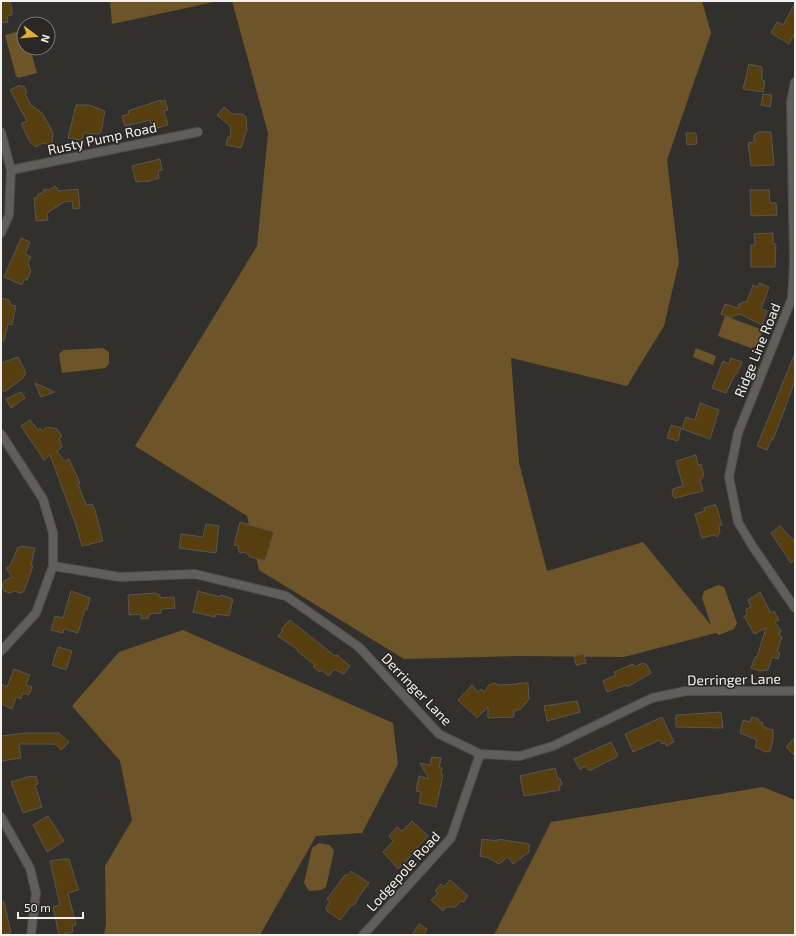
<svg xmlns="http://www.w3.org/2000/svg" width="796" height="936" font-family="'Exo 2',sans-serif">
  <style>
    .green { fill: #6d5529 }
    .building { fill: #563e0e; stroke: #585653 }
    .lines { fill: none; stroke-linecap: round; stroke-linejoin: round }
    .street-casing { stroke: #4e4c4a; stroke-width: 10 }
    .street { stroke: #605e5b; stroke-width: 8 }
    .labels { text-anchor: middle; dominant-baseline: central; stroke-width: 3; stroke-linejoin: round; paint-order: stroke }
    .street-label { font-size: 14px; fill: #f1f0ee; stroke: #282724 }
  </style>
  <rect width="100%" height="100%" fill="#32302d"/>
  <!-- green -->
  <g class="green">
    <polygon points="110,1 219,1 112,24"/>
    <polygon points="232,1 702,1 711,33 667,160 679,262 664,326 627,386 511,358 519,463 547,571 643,542 711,625 702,598 704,591 718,585 724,587 737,623 734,629 719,635 716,633 624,657 515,656 404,659 259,570 247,516 135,446 257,246 268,133"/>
    <polygon points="24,30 24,48 30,48 37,73 18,78 16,76 5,35"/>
    <polygon points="725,316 763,330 757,346 751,348 718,336"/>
    <polygon points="103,348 109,352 109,364 105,368 62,373 59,354 64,350"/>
    <polygon points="696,348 716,356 713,365 693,357"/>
    <polygon points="183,630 393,723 398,764 362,833 316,836 260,935 104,935 106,924 105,866 132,820 120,761 72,706 119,652"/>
    <polygon points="763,787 795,800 795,935 494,935 551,822"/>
    <polygon points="319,843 330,845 334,851 326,887 321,890 309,891 304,883 312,848"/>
  </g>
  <!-- building -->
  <g class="building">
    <polygon points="1,1 10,1 12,9 12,15 7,16 8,22 1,23"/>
    <polygon points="795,3 795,33 789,44 771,33 777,22 783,25"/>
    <polygon points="749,64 762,67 762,80 765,81 763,92 743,89"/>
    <polygon points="20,85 21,87 24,86 27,93 25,94 31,105 42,113 46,120 53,133 52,143 49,145 43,143 36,147 30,142 22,126 22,123 27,121 10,90"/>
    <polygon points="763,94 772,95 770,107 761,105"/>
    <polygon points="161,100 161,102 165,100 168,110 164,111 168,125 157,128 156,123 151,124 150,120 125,126 122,116 129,114 128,111"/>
    <polygon points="76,105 89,105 105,111 101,132 99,134 84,133 82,140 68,138"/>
    <polygon points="224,107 233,114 242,114 246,117 247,130 241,148 226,145 228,137 231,137 230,126 217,115"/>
    <polygon points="759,132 771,132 774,165 751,166 748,143 754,142 754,135"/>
    <polygon points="686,133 696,133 697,144 687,145"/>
    <polygon points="160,159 162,170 158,171 159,178 146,182 145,181 136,182 132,166"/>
    <polygon points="55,186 59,191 78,189 80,208 73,209 72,201 64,202 47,213 48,220 36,221 34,198 37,198 38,194 43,193 43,190 51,189"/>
    <polygon points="750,190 769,190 770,203 776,203 777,215 751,216"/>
    <polygon points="773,233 773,244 776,244 775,267 751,267 751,245 755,245 754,234"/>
    <polygon points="21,238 30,242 25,254 31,257 28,263 31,271 27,280 24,280 22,285 4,277"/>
    <polygon points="759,283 769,287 761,309 767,311 762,325 740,314 733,316 732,318 721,314 725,304 738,308 739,304 747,301 753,285 758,287"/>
    <polygon points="1,298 9,300 11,305 16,306 12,325 8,324 4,341 1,341"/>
    <polygon points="795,353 795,380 792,389 773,440 771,440 767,450 757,446"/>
    <polygon points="18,357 26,373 23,378 4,392 1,388 1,363"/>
    <polygon points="731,358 742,362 737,374 736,374 733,378 726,393 712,388 723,361 729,364"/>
    <polygon points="35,383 55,392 41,397"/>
    <polygon points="21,392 25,398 11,408 6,399"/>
    <polygon points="700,403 719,410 710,439 682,429 686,417 695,420"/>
    <polygon points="30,420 38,430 40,428 42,431 47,427 57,429 62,436 59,438 62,447 57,451 64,461 69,459 80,483 78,484 86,505 92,504 95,510 103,541 82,546 76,525 50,455 44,460 21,426"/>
    <polygon points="671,425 681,428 678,441 667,438"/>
    <polygon points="696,455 698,465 701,464 704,476 700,480 703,491 675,498 672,495 673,489 683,486 676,461"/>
    <polygon points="714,505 716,505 722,525 719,526 720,532 717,537 714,535 702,538 695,514 705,511 704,508"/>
    <polygon points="240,522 274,532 265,561 250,557 245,552 240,553 238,549 239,546 234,545"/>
    <polygon points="206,524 219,526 216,553 179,548 181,534 203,537"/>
    <polygon points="780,526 795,542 795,560 791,563 771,533"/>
    <polygon points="21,546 35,548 31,565 33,566 24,591 21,593 14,591 10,593 4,591 2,586 4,581 12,577 6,568 10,566 18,547 20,548"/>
    <polygon points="71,591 90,598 87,610 85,609 78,633 64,629 63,633 51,630 55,616 63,618"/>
    <polygon points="198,591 220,597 221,595 233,599 229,616 216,614 215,617 193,612"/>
    <polygon points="760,592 771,613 774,611 779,620 775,622 781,631 779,636 782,637 777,652 780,653 778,659 772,657 768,670 760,671 751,668 755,657 757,657 766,628 754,634 744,616 747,615 746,609 751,607 748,600"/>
    <polygon points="155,593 160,595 160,598 174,597 175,608 161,609 161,613 149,614 149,618 141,619 141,614 129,615 128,595"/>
    <polygon points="290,620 335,656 337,655 350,666 344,674 334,669 329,676 321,670 320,672 313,667 315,665 297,651 298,650 278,636 283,630 281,629"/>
    <polygon points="58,647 72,651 66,670 52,665"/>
    <polygon points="584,654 586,663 576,665 574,656"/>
    <polygon points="643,663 647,665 651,673 627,687 626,685 607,692 603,681 616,675 614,672 633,664 634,667"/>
    <polygon points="14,669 30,675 26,685 32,687 29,695 23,693 21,699 16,697 12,709 1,704 1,684 7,687"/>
    <polygon points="494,683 499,685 518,684 518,683 528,683 529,699 521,709 514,711 514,717 488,718 488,707 477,718 458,700 472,685 478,692 481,689 484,692 489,685"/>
    <polygon points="577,701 580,712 547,721 544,706"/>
    <polygon points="721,712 723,728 676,727 676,715"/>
    <polygon points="662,717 674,742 666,746 665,743 662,744 660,740 633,752 625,734"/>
    <polygon points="752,717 759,719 758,721 763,723 762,725 766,728 773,730 773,740 770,751 766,752 755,747 757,740 740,733 743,720 750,722"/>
    <polygon points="26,733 59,733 69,742 61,750 55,744 19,744 21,758 1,761 1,736"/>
    <polygon points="795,737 795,756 786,747"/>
    <polygon points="611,742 618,756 591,770 588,770 586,766 580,769 574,759"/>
    <polygon points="432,757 441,758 439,768 442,768 441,775 443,775 436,807 419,803 421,792 416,791 419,776 429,779 420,763 430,765"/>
    <polygon points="555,768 558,779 560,778 562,785 559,786 560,790 524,796 520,776"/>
    <polygon points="31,776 31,777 36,776 38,784 35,785 42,807 23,813 11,782"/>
    <polygon points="48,816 64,841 47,852 33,825"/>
    <polygon points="412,821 428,836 412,853 413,854 398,869 383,852 393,841 389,836 397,827 402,831"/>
    <polygon points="482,839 498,841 498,839 529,844 529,852 513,864 508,857 499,864 489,858 480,856"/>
    <polygon points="62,859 69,859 78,888 78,890 68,893 76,925 72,926 73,932 59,935 53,907 60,905 50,861"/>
    <polygon points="351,871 369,883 357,899 356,903 351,906 340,920 327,911 326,908 330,902 327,899 345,875 348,875"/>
    <polygon points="450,880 468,896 464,902 461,901 455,907 446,907 443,911 431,900 438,893 435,891 441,884 444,887"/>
    <polygon points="1,902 4,902 11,933 1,935"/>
    <polygon points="419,924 427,929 424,935 412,935"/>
  </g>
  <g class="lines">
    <defs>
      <g id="street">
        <polyline points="795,82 791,102 794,264 792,298 738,433 729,477 738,522 753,547 795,608"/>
        <polyline points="1,132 11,170 9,215 1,233"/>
        <polyline points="11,170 198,132"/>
        <polyline points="1,434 43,499 53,533 53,566 36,613 1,651"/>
        <polyline points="53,566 120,577 195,574 286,596 359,647 439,734 480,754 520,756 553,746 652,698 686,691 795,691"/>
        <polyline points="1,817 30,868 36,893 31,935"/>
        <polyline points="363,935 451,838 480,754"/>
      </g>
    </defs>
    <!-- street casing -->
    <use href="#street" class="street-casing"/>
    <!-- street -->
    <use href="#street" class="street"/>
  </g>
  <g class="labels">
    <!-- street labels -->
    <g class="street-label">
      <text transform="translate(102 138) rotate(-12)">Rusty Pump Road</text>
      <text transform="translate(757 350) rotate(-68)">Ridge Line Road</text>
      <text transform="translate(734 679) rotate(-1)">Derringer Lane</text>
      <text transform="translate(417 689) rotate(46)">Derringer Lane</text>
      <text transform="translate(403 871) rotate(-48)">Lodgepole Road</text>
    </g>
  </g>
  <!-- border -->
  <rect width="796" height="936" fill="none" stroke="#f1f0ee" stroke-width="4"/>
  <!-- north arrow -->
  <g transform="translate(36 36) rotate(106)"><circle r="19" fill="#282724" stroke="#787775"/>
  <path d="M0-3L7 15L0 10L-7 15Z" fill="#e6ad36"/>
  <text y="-6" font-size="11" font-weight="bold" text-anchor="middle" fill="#f1f0ee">N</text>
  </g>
  <!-- scale -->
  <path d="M18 912v6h65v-6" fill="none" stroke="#f1f0ee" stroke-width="2"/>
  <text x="24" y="912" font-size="12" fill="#f1f0ee" stroke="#282724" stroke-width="3" paint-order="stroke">50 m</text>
</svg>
